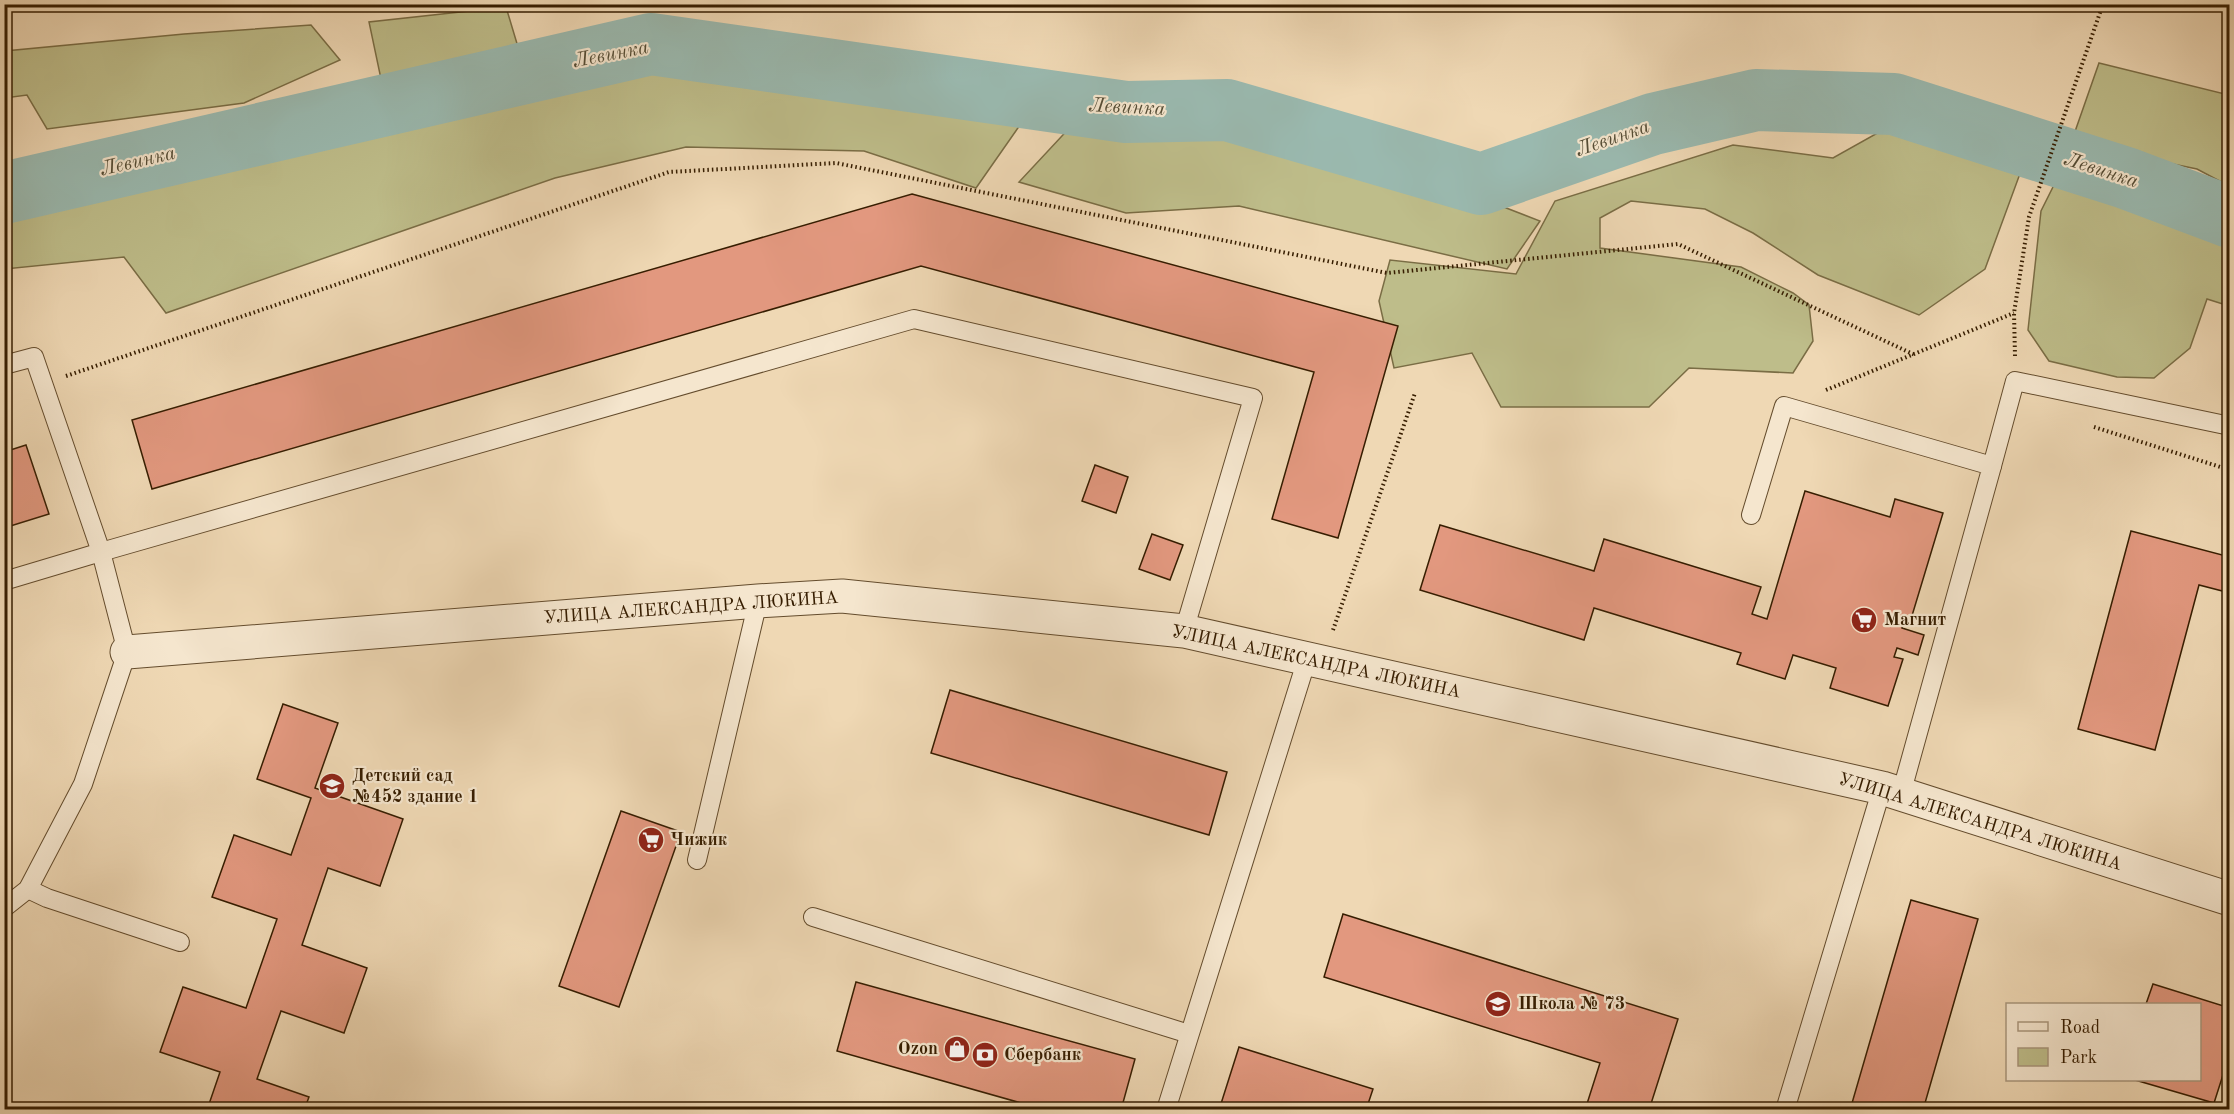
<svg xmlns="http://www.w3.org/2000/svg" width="2234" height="1114" font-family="'Old Standard TT',serif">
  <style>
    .green { fill: #bebd8a; stroke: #7a6d45; stroke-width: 1.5 }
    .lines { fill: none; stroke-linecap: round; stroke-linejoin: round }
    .river { stroke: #9ab9af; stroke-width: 62 }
    .building { fill: #e2987f; stroke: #361d00; stroke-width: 1.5 }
    .service-casing { stroke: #644c2d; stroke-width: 20 }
    .minor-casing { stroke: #644c2d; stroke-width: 35 }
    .path { stroke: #361d00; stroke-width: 4; stroke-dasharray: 1.5 3; stroke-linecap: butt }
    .service { stroke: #f5e6ce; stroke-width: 18 }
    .minor { stroke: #f5e6ce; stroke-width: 33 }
    .labels { text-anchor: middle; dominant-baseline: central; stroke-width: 4.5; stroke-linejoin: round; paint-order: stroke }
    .street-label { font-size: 18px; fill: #361d00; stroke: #f5e6ce }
    .poi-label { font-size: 18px; font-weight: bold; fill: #361d00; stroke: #f5e6ce; text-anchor: start }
    .water-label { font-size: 20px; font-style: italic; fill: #544c35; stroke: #f5e6ce }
  </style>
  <rect width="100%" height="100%" fill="#efd8b4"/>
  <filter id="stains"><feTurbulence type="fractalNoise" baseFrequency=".00333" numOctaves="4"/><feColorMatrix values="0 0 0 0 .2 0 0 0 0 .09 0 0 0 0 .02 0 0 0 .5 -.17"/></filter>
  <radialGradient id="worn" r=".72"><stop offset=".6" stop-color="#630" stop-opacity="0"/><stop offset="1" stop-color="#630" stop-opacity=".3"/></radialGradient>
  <!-- green -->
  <g class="green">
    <polygon points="506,7 521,57 381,79 369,22"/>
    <polygon points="311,25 340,60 244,103 47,129 27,95 5,98 5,51 184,34"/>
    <polygon points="650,57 993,113 1020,125 976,188 864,151 686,147 555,178 166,313 124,257 5,269 5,216"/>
    <polygon points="2099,63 2229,95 2229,186 2197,169 2071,143"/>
    <polygon points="1075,122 1232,127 1483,199 1540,221 1507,269 1239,206 1126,213 1019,182"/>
    <polygon points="1881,131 1953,134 2025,160 1985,269 1919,315 1818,275 1753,233 1705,209 1631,201 1600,218 1600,248 1741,267 1793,293 1809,305 1813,341 1793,373 1689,368 1649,407 1501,407 1472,353 1394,368 1379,301 1390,260 1516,274 1555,201 1733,145 1833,158"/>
    <polygon points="2059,175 2229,235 2229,306 2207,299 2190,348 2154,378 2117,377 2049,361 2028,330 2041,211"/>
  </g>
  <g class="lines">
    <!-- river -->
    <polyline class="river" points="4,193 651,44 1126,112 1227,110 1481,184 1653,124 1756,100 1894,104 2126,178 2230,217"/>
  </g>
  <!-- building -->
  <g class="building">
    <polygon points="912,194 1398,326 1338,538 1272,519 1314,372 921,266 152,489 132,420"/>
    <polygon points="26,445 49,514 4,528 4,452"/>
    <polygon points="1095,465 1128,477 1116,513 1082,501"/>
    <polygon points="1805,491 1890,517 1895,499 1943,513 1911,619 1905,617 1902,628 1924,635 1918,655 1897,648 1894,657 1903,659 1888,706 1830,688 1836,668 1793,655 1785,679 1737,664 1741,653 1594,608 1584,640 1420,590 1440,525 1594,571 1604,539 1761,587 1752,614 1767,619"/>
    <polygon points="2131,531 2230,557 2230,593 2199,585 2155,750 2078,729"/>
    <polygon points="1152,534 1183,545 1170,580 1139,569"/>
    <polygon points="950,690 1227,772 1209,835 931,753"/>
    <polygon points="283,704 338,723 315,788 403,819 380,886 328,868 302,945 367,968 344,1033 281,1011 257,1079 309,1097 304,1110 207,1110 220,1072 160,1052 183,987 246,1008 277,919 212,897 234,835 291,855 311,798 257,779"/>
    <polygon points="621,811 681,832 619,1007 559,986"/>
    <polygon points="1911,900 1978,919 1923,1110 1850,1110"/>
    <polygon points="1343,914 1678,1019 1649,1110 1585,1110 1600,1063 1324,977"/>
    <polygon points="856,982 1135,1059 1121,1110 1046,1110 837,1051"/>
    <polygon points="2153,984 2230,1008 2230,1053 2214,1103 2135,1080 2200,1080 2200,1004 2146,1004"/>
    <polygon points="1239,1047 1373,1089 1366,1110 1219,1110"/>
  </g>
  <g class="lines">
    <defs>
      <g id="service">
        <polyline points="4,365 34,357 101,552 914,319 1253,398 1184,631"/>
        <polyline points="1992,466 2015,381 2230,426"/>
        <polyline points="1751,515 1784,406 1992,466 1901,794"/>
        <polyline points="4,581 101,552 127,652 83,784 28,889 4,908"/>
        <polyline points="697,860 758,601"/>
        <polyline points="28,889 47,898 180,942"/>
        <polyline points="813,917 1189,1034"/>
        <polyline points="1166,1110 1307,659"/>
        <polyline points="1785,1110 1882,788"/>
      </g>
      <polyline id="minor" points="127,652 758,601 842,596 1184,631 1882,788 2230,899"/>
    </defs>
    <!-- service casing -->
    <use href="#service" class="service-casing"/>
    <!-- minor casing -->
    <use href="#minor" class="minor-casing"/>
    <!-- path -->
    <g class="path">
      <polyline points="2015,356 2014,313 2029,217 2103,4"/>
      <polyline points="66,376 669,172 836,163 1387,273 1678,244 1915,355"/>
      <polyline points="1826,390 2014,313"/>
      <polyline points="2094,427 2230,470"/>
      <polyline points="1333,630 1415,393"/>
    </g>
    <!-- service -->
    <use href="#service" class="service"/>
    <!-- minor -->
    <use href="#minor" class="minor"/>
  </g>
  <!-- icons -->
  <defs>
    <symbol id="supermarket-disc" viewBox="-11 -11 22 22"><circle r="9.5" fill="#8f2418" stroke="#f5e6ce"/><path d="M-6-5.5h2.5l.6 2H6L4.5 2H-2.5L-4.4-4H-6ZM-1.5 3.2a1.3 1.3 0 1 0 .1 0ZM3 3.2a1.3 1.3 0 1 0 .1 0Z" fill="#fff"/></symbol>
    <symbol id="school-disc" viewBox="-11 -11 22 22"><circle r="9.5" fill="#8f2418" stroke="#f5e6ce"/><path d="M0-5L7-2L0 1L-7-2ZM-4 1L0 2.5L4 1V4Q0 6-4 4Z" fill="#fff"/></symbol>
    <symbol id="shop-disc" viewBox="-11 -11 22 22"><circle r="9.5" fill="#8f2418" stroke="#f5e6ce"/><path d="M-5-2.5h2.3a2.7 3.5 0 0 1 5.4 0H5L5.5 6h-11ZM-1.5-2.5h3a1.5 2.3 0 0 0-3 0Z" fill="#fff"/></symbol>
    <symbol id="bank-disc" viewBox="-11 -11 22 22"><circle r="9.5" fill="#8f2418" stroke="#f5e6ce"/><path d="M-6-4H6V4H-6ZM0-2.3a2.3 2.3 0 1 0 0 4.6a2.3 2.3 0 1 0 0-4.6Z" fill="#fff"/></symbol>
  </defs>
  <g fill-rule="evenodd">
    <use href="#supermarket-disc" x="1849" y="605" width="30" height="30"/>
    <use href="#school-disc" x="317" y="771" width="30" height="30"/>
    <use href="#supermarket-disc" x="636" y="825" width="30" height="30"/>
    <use href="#school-disc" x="1483" y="989" width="30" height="30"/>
    <use href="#shop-disc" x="942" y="1034" width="30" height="30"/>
    <use href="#bank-disc" x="970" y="1040" width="30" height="30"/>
  </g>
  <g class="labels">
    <!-- street labels -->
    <g class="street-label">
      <text transform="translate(691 608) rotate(-4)">УЛИЦА АЛЕКСАНДРА ЛЮКИНА</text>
      <text transform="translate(1316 662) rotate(12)">УЛИЦА АЛЕКСАНДРА ЛЮКИНА</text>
      <text transform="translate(1980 822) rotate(17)">УЛИЦА АЛЕКСАНДРА ЛЮКИНА</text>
    </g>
    <!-- poi labels -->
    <g class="poi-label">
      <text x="1884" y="620">Магнит</text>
      <text x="352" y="776">Детский сад<tspan x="352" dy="21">№452 здание 1</tspan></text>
      <text x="670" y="840">Чижик</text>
      <text x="1518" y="1004">Школа № 73</text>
      <text x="938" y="1049" text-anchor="end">Ozon</text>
      <text x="1004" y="1055">Сбербанк</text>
    </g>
    <!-- water labels -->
    <g class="water-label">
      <text transform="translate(611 55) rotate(-11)">Левинка</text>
      <text transform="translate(1127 108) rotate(3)">Левинка</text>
      <text transform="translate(1613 139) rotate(-19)">Левинка</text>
      <text transform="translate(138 162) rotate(-13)">Левинка</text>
      <text transform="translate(2101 171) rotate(18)">Левинка</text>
    </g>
  </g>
  <!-- margin -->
  <rect width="2234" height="1114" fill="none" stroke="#efd8b4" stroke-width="24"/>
  <rect x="6" y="6" width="2222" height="1102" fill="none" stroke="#361d00" stroke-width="3"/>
  <rect x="12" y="12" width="2210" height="1090" fill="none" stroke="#361d00" stroke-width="1.5"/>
  <!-- legend -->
  <rect x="2006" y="1003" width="195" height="78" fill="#f5e6ce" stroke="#a9967c" stroke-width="1.5"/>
  <rect x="2018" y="1022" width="30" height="9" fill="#f5e6ce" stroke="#a9967c" stroke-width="1.5"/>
  <text x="2060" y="1033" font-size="18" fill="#361d00">Road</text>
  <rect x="2018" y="1048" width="30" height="18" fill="#bebd8a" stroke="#a9967c" stroke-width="1.5"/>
  <text x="2060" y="1063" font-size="18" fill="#361d00">Park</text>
  <rect width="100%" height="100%" filter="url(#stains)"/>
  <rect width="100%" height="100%" fill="url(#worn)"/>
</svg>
